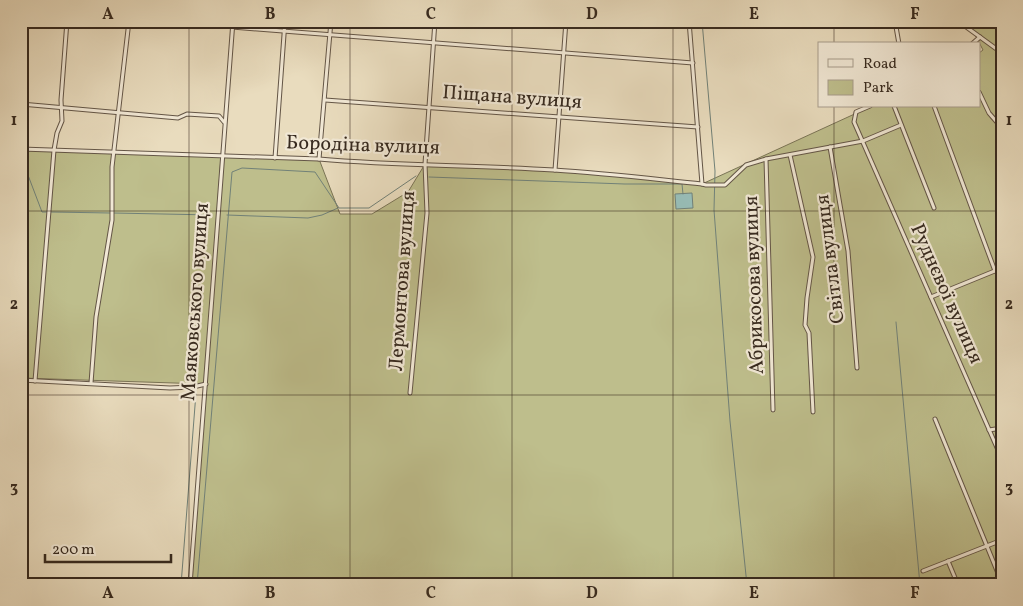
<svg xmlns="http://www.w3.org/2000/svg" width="1023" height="606" font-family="Vollkorn,serif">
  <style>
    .green { fill: #bebe8c; stroke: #7a7456 }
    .water { fill: #97bbb4; stroke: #718178 }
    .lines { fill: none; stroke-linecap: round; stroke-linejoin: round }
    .stream { stroke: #718178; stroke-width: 1 }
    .street-casing { stroke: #645647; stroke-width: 5 }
    .street { stroke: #f1e8d5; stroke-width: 3 }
    .grid { fill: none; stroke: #372a1f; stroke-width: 1; stroke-opacity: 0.55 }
    .labels { text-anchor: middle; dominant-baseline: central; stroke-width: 4.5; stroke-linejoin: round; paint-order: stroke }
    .street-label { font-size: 20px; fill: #372a1f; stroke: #f1e8d5 }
    .neatline { fill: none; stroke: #372a1f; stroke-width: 2 }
    .grid-label { font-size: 16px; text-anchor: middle; font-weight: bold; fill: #372a1f }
  </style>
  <rect width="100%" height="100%" fill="#e9dcbe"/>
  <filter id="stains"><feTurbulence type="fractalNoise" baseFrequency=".004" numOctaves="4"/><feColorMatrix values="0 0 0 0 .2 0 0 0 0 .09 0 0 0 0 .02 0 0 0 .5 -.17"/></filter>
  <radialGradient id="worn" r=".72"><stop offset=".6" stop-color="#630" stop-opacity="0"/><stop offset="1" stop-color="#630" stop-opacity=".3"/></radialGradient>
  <!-- green -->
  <g class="green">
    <polygon points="968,21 1002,21 1002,585 191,585 223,156 319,159 340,214 372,214 408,192 425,164 555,170 702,184 872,106 979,106 979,53 983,50"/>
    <polygon points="21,149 221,157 205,384 21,378"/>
  </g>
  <!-- water -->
  <polygon class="water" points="692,193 693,208 676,209 675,194"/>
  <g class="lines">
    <!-- stream -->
    <g class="stream">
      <polyline points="702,21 715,171 714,210 730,421 747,585"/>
      <polyline points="21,162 23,162 42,212 47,212"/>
      <polyline points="429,177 625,184 682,184 683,194"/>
      <polyline points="51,212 110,213"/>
      <polyline points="113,213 212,215"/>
      <polyline points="227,215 308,218 322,215 338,208"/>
      <polyline points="896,322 920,585"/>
      <polyline points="181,585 196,393"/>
      <polyline points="197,585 232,172 242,168 315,172 339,208 369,208 416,176"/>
    </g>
    <defs>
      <g id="street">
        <polyline points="689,21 702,184 706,185 725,185 746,165 766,159 863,141 901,125"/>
        <polyline points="895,21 899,44"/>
        <polyline points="958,21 1002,53"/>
        <polyline points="232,27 693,63"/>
        <polyline points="972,44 980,37"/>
        <polyline points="979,92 989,113 1002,128"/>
        <polyline points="325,100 698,127"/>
        <polyline points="21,104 178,118 187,114 219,116 224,122"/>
        <polyline points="870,106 856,112 854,122 1002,459"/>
        <polyline points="894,106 934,208"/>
        <polyline points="934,106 995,271"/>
        <polyline points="830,147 848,251 857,368"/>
        <path d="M21 149 319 159C397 166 476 165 554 170 604 173 653 179 702 184"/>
        <polyline points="790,155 813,257 807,298 805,325 809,333 813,412"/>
        <polyline points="275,158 285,21"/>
        <polyline points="319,159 331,21"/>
        <polyline points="766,159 773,410"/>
        <polyline points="555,170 566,21"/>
        <polyline points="931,297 1002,268"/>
        <polyline points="21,380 170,388 193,387 206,384"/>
        <polyline points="35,381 54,150 57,133 62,121 61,100 67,21"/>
        <polyline points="91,383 96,317 112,220 112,167 129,21"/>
        <polyline points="410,393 427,213 425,164 435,21"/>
        <polyline points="935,419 1002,583"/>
        <polyline points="989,430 1002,428"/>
        <polyline points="948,561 958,585"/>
        <polyline points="923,571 1002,540"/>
        <polyline points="190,585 233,21"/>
      </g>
    </defs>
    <!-- street casing -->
    <use href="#street" class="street-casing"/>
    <!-- street -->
    <use href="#street" class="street"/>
  </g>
  <!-- grid -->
  <path class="grid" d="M189 21V585M350 21V585M512 21V585M673 21V585M834 21V44M834 106V585M21 211H1002M21 395H1002"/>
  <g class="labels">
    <!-- street labels -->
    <g class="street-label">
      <text transform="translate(512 98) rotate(4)">Піщана вулиця</text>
      <text transform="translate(363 146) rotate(2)">Бородіна вулиця</text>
      <text transform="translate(831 259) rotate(-97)">Світла вулиця</text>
      <text transform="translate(403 281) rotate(-86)">Лермонтова вулиця</text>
      <text transform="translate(755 285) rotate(-92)">Абрикосова вулиця</text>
      <text transform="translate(946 294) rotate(66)">Руднєвої вулиця</text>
      <text transform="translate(196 302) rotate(-86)">Маяковського вулиця</text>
    </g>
  </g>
  <!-- margin -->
  <rect width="1023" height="606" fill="none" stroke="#e9dcbe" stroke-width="55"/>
  <!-- legend -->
  <rect x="818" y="42" width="162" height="65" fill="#f1e8d5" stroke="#a79c8c"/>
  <rect x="828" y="59" width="25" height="8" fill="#f1e8d5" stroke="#a79c8c"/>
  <text x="863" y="68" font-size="15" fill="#372a1f">Road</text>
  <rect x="828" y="80" width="25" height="15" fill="#bebe8c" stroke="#a79c8c"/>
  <text x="863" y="92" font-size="15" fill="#372a1f">Park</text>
  <!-- scale -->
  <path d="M45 554v8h126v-8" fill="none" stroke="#372a1f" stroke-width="2.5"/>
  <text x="52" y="554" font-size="15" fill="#372a1f" stroke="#f1e8d5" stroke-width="4" paint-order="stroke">200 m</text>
  <rect x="28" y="28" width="968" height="550" class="neatline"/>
  <g class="grid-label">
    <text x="108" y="19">A</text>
    <text x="270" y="19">B</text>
    <text x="431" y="19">C</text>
    <text x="592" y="19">D</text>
    <text x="754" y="19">E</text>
    <text x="915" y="19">F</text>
    <text x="14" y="125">1</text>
    <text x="1009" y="125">1</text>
    <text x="14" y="309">2</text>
    <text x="1009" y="309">2</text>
    <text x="14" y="492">3</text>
    <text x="1009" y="492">3</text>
    <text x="108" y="598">A</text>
    <text x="270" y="598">B</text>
    <text x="431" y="598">C</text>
    <text x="592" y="598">D</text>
    <text x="754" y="598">E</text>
    <text x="915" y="598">F</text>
  </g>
  <rect width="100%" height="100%" filter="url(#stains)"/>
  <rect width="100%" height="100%" fill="url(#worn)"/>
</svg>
